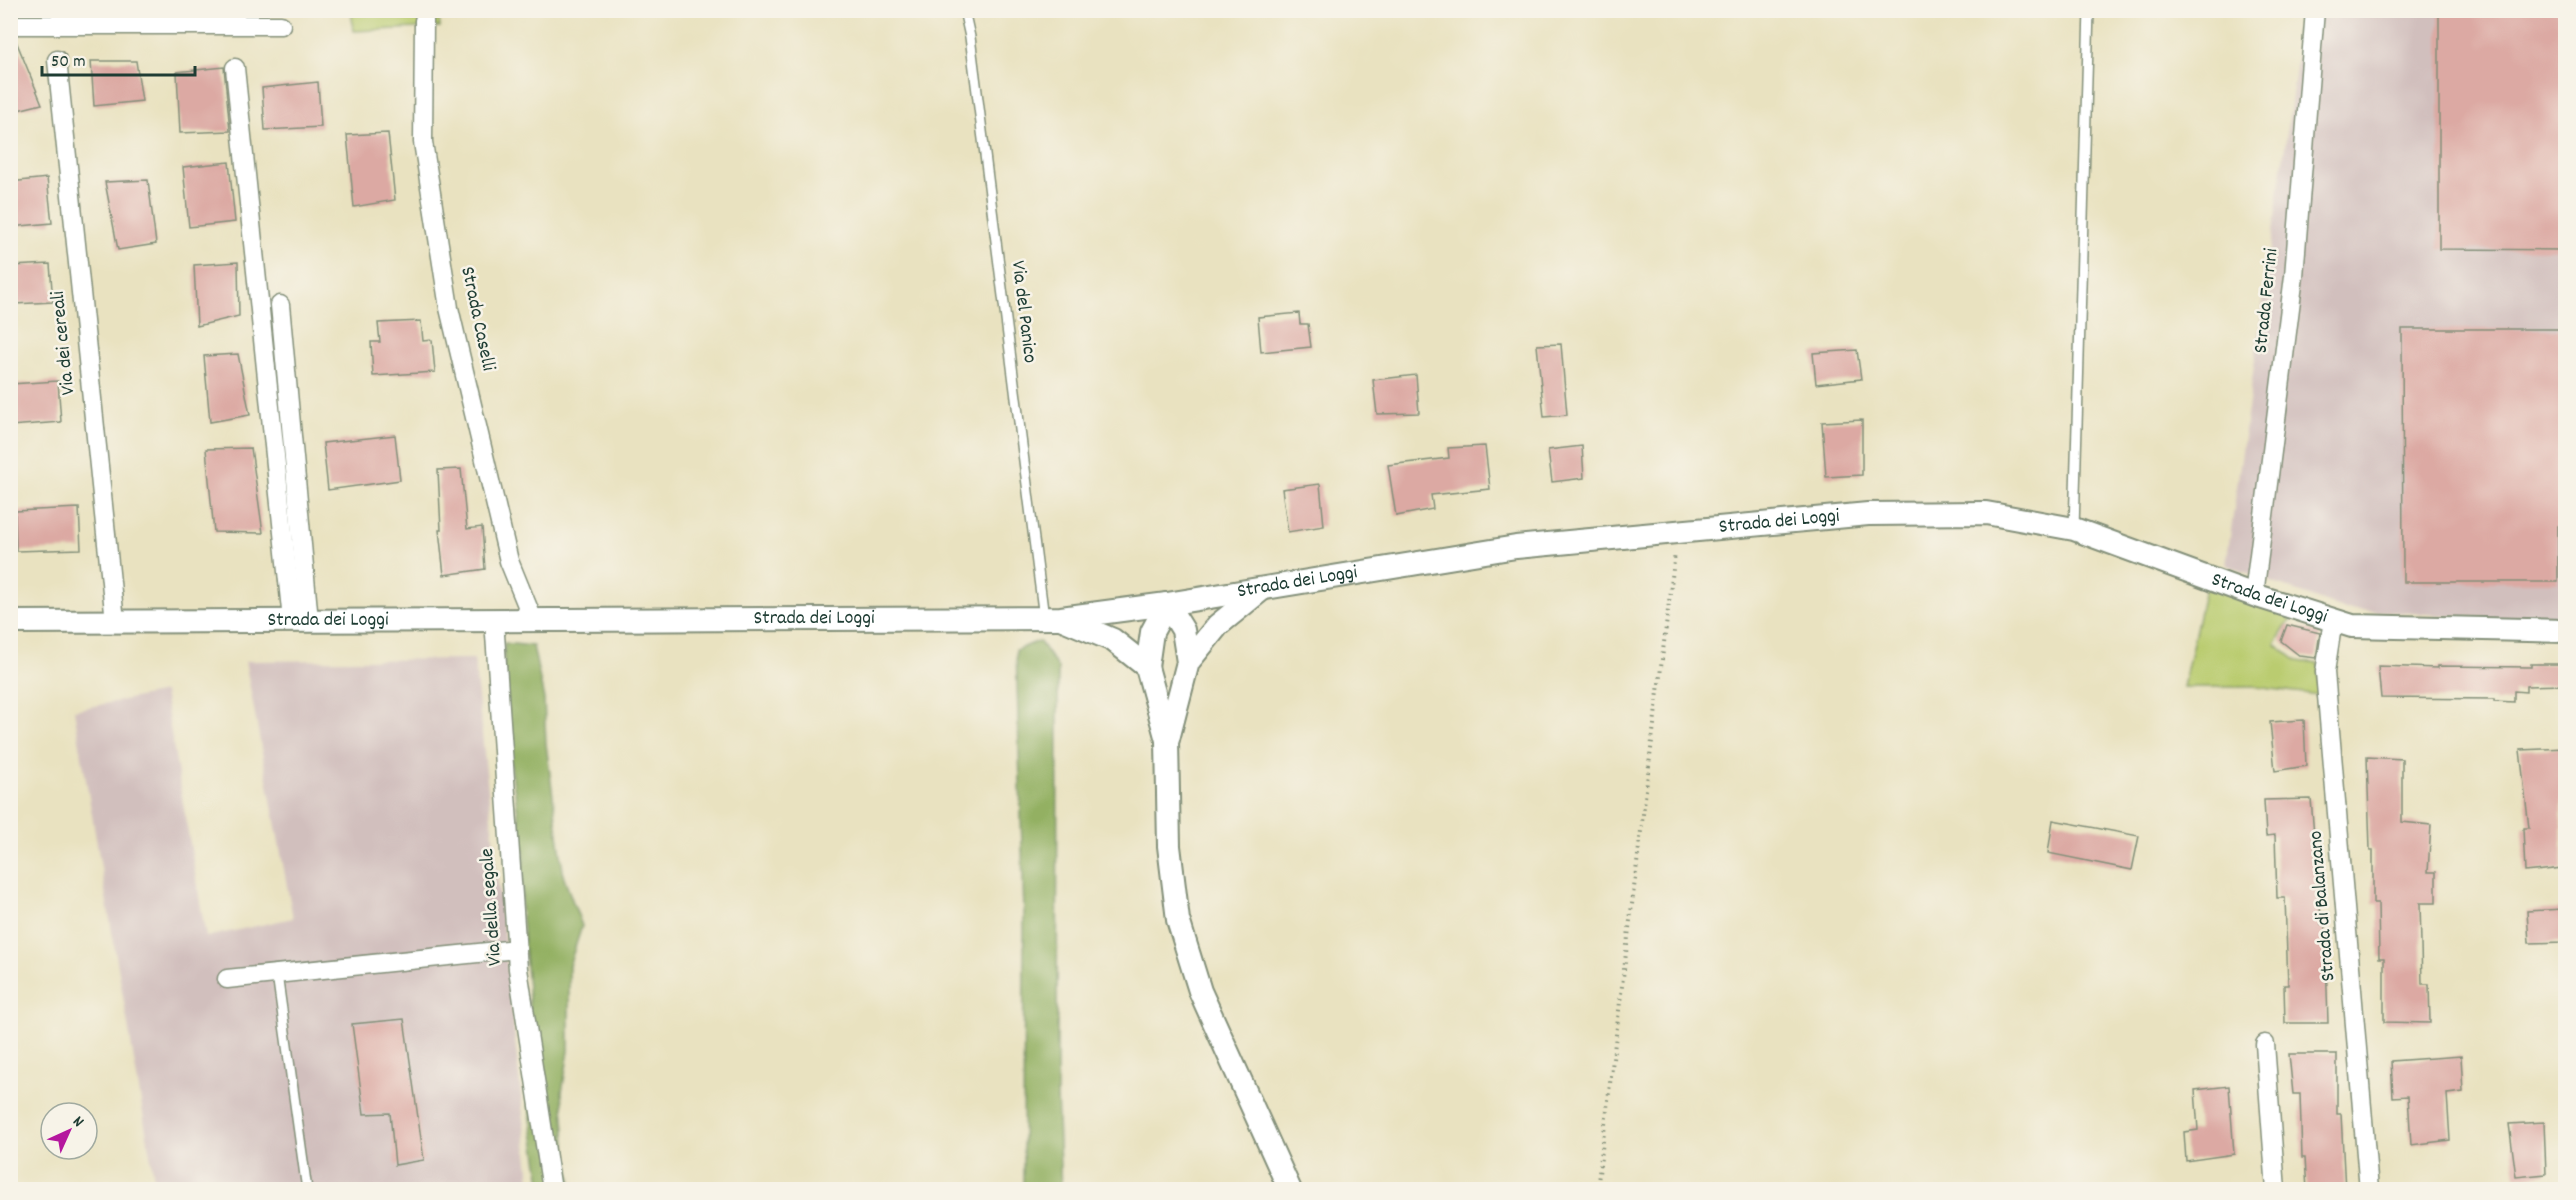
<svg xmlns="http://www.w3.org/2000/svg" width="2576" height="1200" font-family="Dekko,sans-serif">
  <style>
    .industrial { fill: #d1bfbd }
    .green { fill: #bacc6f; stroke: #6c8452; stroke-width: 1.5 }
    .forest { fill: #93b062; stroke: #59764b; stroke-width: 1.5 }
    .building { fill: #dca9a3 }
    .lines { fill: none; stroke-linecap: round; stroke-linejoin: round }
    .service-casing { stroke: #84907a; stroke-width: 12 }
    .minor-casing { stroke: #84907a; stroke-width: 21 }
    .tertiary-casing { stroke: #84907a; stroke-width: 26 }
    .path { stroke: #84907a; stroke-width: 4; stroke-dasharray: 1.5 4.5; stroke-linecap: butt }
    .service { stroke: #fff; stroke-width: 9 }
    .minor { stroke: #fff; stroke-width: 18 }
    .tertiary { stroke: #fff; stroke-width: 22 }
    .labels { text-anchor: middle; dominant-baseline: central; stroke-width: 5; stroke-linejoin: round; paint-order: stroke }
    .street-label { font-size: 20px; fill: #1f3d34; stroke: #f7f3e8 }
  </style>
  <rect width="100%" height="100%" fill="#f7f3e8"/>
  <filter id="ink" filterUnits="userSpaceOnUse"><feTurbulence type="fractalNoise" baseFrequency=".0167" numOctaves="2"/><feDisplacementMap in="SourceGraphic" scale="12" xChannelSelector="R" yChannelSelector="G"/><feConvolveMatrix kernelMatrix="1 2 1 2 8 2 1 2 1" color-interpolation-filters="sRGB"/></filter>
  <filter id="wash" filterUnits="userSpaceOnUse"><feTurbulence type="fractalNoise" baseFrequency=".008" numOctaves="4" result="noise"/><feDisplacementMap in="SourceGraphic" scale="24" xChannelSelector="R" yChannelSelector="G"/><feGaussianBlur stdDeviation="1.35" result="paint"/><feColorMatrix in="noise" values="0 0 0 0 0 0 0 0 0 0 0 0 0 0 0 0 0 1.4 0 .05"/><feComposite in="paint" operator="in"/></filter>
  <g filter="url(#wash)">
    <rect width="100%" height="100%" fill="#e9e2c0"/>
    <!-- industrial -->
    <g class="industrial">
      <polygon points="2304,11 2565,11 2565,623 2344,609 2226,565"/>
      <polygon points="474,659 531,1189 156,1189 74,710 164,692 206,937 293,918 245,661"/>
    </g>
    <!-- green -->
    <g class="green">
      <polygon points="351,11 438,11 440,27 354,31"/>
      <polygon points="2206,584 2291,618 2275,644 2297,661 2318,664 2319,695 2256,687 2183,687"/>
    </g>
    <!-- forest -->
    <g class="forest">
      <polygon points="1039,641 1058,668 1057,1095 1061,1190 1023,1189 1024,915 1016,650"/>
      <polygon points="504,643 533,646 544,699 546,744 564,878 582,926 569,966 569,1051 562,1092 567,1157 573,1189 542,1189 524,1075 529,1000 521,908 524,853 504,720"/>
    </g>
    <g id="blocks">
      <!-- building -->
      <g class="building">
        <polygon points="2439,10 2565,10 2565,250 2439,249"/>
        <polygon points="10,36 14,36 42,104 10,112"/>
        <polygon points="91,61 136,61 142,101 94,106"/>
        <polygon points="224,67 230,131 180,133 177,72"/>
        <polygon points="318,82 321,127 265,130 262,88"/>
        <polygon points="388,133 395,200 354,207 347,135"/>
        <polygon points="229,162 235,222 189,227 183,167"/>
        <polygon points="47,178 52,223 10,227 10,182"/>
        <polygon points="148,180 156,244 118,250 105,182"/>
        <polygon points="238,262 239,316 197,326 194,265"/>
        <polygon points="50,264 53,302 14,304 12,266"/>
        <polygon points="1299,313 1300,324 1308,324 1311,347 1261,352 1258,317"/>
        <polygon points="421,321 423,341 432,340 435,372 373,376 371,342 380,342 378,323"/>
        <polygon points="2402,329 2565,329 2565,526 2558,526 2558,582 2403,582"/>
        <polygon points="1561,344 1567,415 1544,417 1537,345"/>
        <polygon points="1857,350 1861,379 1816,384 1813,353"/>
        <polygon points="238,354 250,415 210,422 204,356"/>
        <polygon points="1416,375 1419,413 1377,414 1373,380"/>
        <polygon points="58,381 61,422 10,426 10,384"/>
        <polygon points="1862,420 1862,475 1826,477 1822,422"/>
        <polygon points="395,435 400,480 328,490 323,443"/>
        <polygon points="1485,446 1490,489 1431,495 1433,509 1396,516 1388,465 1449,458 1448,448"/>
        <polygon points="1582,446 1584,478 1552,482 1548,450"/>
        <polygon points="251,448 263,533 214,532 206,449"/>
        <polygon points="461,469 467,529 482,527 485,569 444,575 439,530 441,530 438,470"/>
        <polygon points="1320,484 1324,526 1288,532 1282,489"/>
        <polygon points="79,508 81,549 16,551 15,511"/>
        <polygon points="2287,625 2320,633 2316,658 2300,656 2281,641"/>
        <polygon points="2531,664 2565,664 2565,685 2526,686 2526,692 2514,691 2514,702 2494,701 2494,699 2381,698 2378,666 2438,668 2438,666 2531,667"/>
        <polygon points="2304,720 2306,766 2275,771 2270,722"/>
        <polygon points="2565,748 2565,798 2561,798 2562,868 2525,872 2523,828 2529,828 2520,750"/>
        <polygon points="2367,757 2402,759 2402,822 2431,825 2428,872 2436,872 2436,903 2420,903 2422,984 2429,984 2430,1023 2384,1022 2384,958 2379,958 2378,903 2373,903 2373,850 2370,850"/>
        <polygon points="2311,799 2316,859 2318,858 2321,924 2325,924 2328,1023 2285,1023 2284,985 2288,985 2285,898 2277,898 2275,835 2266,836 2264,800"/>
        <polygon points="2053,820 2139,836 2132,870 2048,853"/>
        <polygon points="2562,909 2564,942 2529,943 2527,911"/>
        <polygon points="404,1019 424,1160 395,1165 390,1113 364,1114 352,1024"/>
        <polygon points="2289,1054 2337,1054 2337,1114 2341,1114 2345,1190 2307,1190 2305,1158 2302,1158 2300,1094 2293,1094"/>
        <polygon points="2461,1056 2463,1092 2447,1094 2450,1140 2411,1145 2408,1096 2393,1097 2391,1061"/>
        <polygon points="2229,1086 2234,1154 2186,1161 2184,1132 2198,1130 2195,1090"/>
        <polygon points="2544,1122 2546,1174 2516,1177 2509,1124"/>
      </g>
    </g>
  </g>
  <g filter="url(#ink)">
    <use href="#blocks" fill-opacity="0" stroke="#84907a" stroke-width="1.5"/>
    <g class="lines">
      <defs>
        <g id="service">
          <polyline points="964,10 970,37 1044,618"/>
          <polyline points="2074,529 2089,10"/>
          <polyline points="277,974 307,1190"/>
        </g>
        <g id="minor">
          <polyline points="424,20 423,142 449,308 509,561 533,620"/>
          <polyline points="10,25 281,25"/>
          <polyline points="57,60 115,621"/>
          <polyline points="235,68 292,620"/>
          <polyline points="280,305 309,621"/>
          <polyline points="2254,595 2294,276 2315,10"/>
          <polyline points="494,620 518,969 552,1190"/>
          <polyline points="2333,620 2325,672 2369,1190"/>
          <polyline points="227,979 517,949"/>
          <polyline points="2265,1044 2276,1190"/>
        </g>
        <g id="tertiary">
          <polyline points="1063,619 1113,640 1147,667 1167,740 1169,846 1178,920 1200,991 1290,1190"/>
          <path id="s1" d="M10 622 1061 618 1167 604 1516 547 1868 514 1986 513 2074 529 2254 595 2352 626 2566 631"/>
          <polyline points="1188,662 1218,625 1261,590"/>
          <polyline points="1147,667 1152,632 1167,604 1183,630 1188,662 1168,739"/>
        </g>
      </defs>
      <!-- service casing -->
      <use href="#service" class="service-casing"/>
      <!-- minor casing -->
      <use href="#minor" class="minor-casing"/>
      <!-- tertiary casing -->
      <use href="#tertiary" class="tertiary-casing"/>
      <!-- path -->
      <polyline class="path" points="1597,1190 1675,553"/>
      <!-- service -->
      <use href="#service" class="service"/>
      <!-- minor -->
      <use href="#minor" class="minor"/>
      <!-- tertiary -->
      <use href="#tertiary" class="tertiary"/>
    </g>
  </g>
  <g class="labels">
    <!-- street labels -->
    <g class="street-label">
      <text transform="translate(2267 301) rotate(-84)">Strada Ferrini</text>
      <text transform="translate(1023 312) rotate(83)">Via del Panico</text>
      <text transform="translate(477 319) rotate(78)">Strada Caselli</text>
      <text transform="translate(64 343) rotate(-96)">Via dei cereali</text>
      <text stroke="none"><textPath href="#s1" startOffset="1776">Strada dei Loggi</textPath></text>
      <text stroke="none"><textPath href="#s1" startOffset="1290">Strada dei Loggi</textPath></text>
      <text stroke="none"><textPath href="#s1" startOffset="2280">Strada dei Loggi</textPath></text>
      <text stroke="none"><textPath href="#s1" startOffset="804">Strada dei Loggi</textPath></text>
      <text stroke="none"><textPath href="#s1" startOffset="318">Strada dei Loggi</textPath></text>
      <text transform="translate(2323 906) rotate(-95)">Strada di Balanzano</text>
      <text transform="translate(492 907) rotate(-94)">Via della segale</text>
    </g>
  </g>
  <!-- margin -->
  <rect width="2576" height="1200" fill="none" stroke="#f7f3e8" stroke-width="36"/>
  <!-- north arrow -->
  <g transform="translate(69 1131) rotate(45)"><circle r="28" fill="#f7f3e8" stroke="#a1aaa0" stroke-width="1.5"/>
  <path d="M0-4.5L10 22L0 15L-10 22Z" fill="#b5179e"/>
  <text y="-9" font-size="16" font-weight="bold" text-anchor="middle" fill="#1f3d34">N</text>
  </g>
  <!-- scale -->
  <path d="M42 66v9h153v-9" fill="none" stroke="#1f3d34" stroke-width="3"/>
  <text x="51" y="66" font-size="18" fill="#1f3d34" stroke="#f7f3e8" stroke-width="4.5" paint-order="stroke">50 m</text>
</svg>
